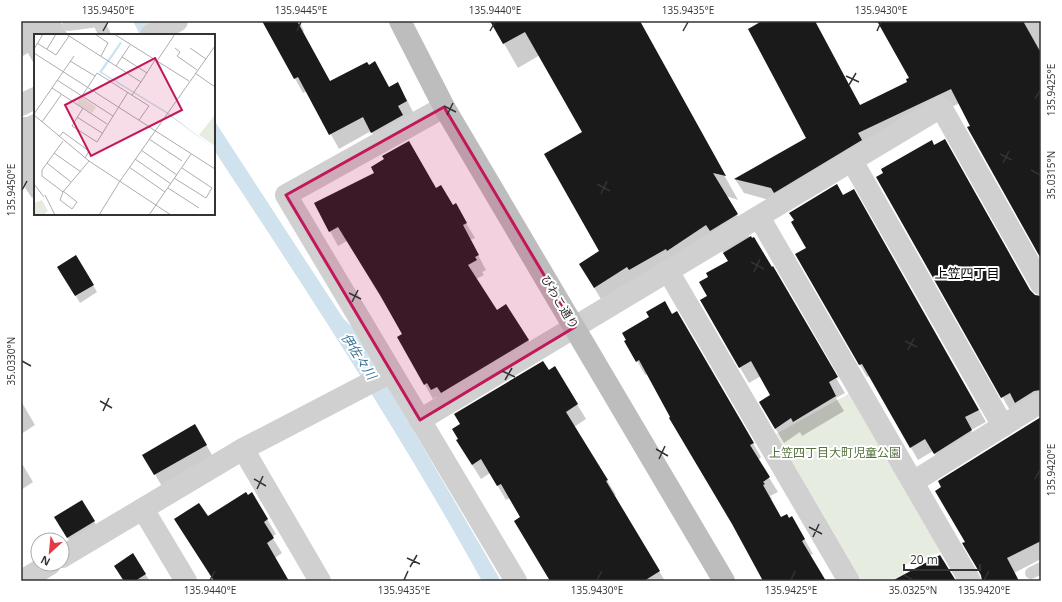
<svg xmlns="http://www.w3.org/2000/svg" width="1062" height="602" font-family="'Open Sans','Noto Sans JP',sans-serif">
  <style>
    .green { fill: #e6ecdf }
    .water { fill: #cfe2ee }
    .shadow { fill: #0003 }
    .building { fill: #1a1a1a }
    .lines { fill: none; stroke-linecap: round; stroke-linejoin: round }
    .lane { stroke: #d0d0d0; stroke-width: 12 }
    .street { stroke: #d0d0d0; stroke-width: 22 }
    .secondary { stroke: #bdbdbd; stroke-width: 22 }
    .marked { fill: #c2185b; fill-opacity: 0.2; stroke: #c2185b; stroke-width: 3; stroke-linejoin: round }
    .ticks { fill: none; stroke: #333; stroke-width: 1.5 }
    .labels { text-anchor: middle; dominant-baseline: central; stroke-width: 4; stroke-linejoin: round; paint-order: stroke }
    .street-label { font-size: 12px; fill: #333; stroke: #fff }
    .park-label { font-size: 12px; fill: #56703f; stroke: #fff }
    .neighbourhood-label { font-size: 13px; fill: #000; stroke: #fff }
    .water-label { font-size: 13px; font-style: italic; fill: #3f7597; stroke: #fff }
    .inset-road { fill: none; stroke: #adadad; stroke-width: 1 }
    .view { fill: #c2185b; fill-opacity: 0.15; stroke: #c2185b; stroke-width: 2 }
    .inset-edge { fill: none; stroke: #333; stroke-width: 2 }
    .neatline { fill: none; stroke: #333; stroke-width: 1.5 }
    .ticks-label { font-size: 10px; text-anchor: middle; fill: #333 }
  </style>
  <rect width="100%" height="100%" fill="#fff"/>
  <!-- green -->
  <polygon class="green" points="850,393 941,552 901,566 908,581 862,581 776,434"/>
  <!-- water -->
  <g class="water">
    <polygon points="133,21 152,21 159,35 140,35"/>
    <path d="M214 120 343 318 355 330 501 581H482C400 433 307 291 214 150Z"/>
  </g>
  <!-- shadow -->
  <g class="shadow">
    <polygon points="21,21 60,21 68,35 35,35 35,66 28,53 21,57"/>
    <polygon points="263,21 299,21 304,31 303,32 330,82 389,88 406,98 415,116 381,147 371,131 339,149 307,91 303,93"/>
    <polygon points="491,21 639,21 738,200 726,196 750,238 752,240 754,239 845,393 836,398 844,411 802,436 800,432 784,443 760,402 771,395 761,376 749,383 701,301 709,297 729,262 721,249 608,311 580,264 600,252 584,133 540,55 518,68"/>
    <polygon points="765,21 814,21 860,106 908,82 910,78 878,21 1041,21 1041,257 960,103 865,148 780,203 744,193 735,179 807,139"/>
    <polygon points="35,113 35,196 32,198 21,182 21,117 27,117"/>
    <polygon points="877,178 1034,295 1041,297 1041,407 1011,412"/>
    <polygon points="435,189 452,206 455,205 475,238 470,240 486,270 482,272 484,275 476,279 496,312 528,340 537,355 440,404 436,397 433,399 398,337 403,334 347,241 338,246 315,203"/>
    <polygon points="853,190 986,422 971,430 978,443 942,466 933,451 918,460 870,376 867,377 796,255 808,249 843,196"/>
    <polygon points="63,274 93,285 97,292 80,303"/>
    <polygon points="677,313 761,457 758,460 778,492 770,496 772,499 770,500 781,519 792,517 813,554 810,555 825,581 760,581 763,578 737,531 686,446 648,374 645,375 626,341"/>
    <polygon points="548,371 577,404 586,419 574,427 607,480 616,495 613,496 665,581 551,581 521,517 510,498 506,500 490,473 481,479 466,455"/>
    <polygon points="21,401 35,425 21,434"/>
    <polygon points="1041,418 1041,559 1014,573 1018,581 983,581 966,542"/>
    <polygon points="195,426 215,460 164,490 144,455"/>
    <polygon points="21,462 33,482 21,490"/>
    <polygon points="252,494 276,534 272,537 282,553 275,558 288,581 214,581 207,517"/>
    <polygon points="94,521 102,536 76,552 64,532"/>
    <polygon points="132,555 150,581 123,581 115,566"/>
  </g>
  <!-- building -->
  <g class="building">
    <polygon points="262,21 297,21 330,81 367,62 369,65 375,61 389,87 398,82 407,101 398,106 403,115 371,133 363,117 329,135 298,77 294,79"/>
    <polygon points="490,21 640,21 726,176 713,173 738,214 710,231 706,225 667,251 666,249 629,270 627,267 594,288 579,264 599,251 544,154 582,132 525,32 503,44"/>
    <polygon points="762,21 815,21 860,105 907,82 906,79 909,78 877,21 1023,21 1041,53 1041,259 967,127 970,126 951,89 858,133 862,140 774,193 771,188 734,179 806,138 748,29"/>
    <polygon points="945,139 1030,290 1035,295 1041,296 1041,390 1034,391 1015,403 1010,393 1001,398 876,177 883,173 881,169 932,140 934,145"/>
    <polygon points="409,141 436,188 441,185 453,205 456,203 467,223 463,225 479,255 475,257 477,260 468,265 497,310 506,304 529,340 441,393 437,387 431,390 427,383 424,385 397,337 402,334 380,295 338,227 329,232 314,203 374,173 371,167 384,159 382,156"/>
    <polygon points="837,184 843,195 854,189 979,410 965,417 972,430 934,454 925,439 910,448 862,364 859,365 795,254 806,248 791,222 794,220 789,213"/>
    <polygon points="751,236 752,238 754,237 772,267 773,266 838,377 829,382 836,396 793,422 791,418 775,429 759,402 770,395 751,361 739,368 700,300 707,296 699,282 708,277 706,273 728,261 723,253"/>
    <polygon points="76,255 94,285 75,296 57,267"/>
    <polygon points="665,301 672,314 677,311 754,443 750,445 770,477 763,482 765,484 763,485 781,517 787,514 789,518 792,516 805,539 802,541 826,581 763,581 732,524 669,418 670,417 639,360 636,362 624,341 626,340 622,333 649,317 646,312"/>
    <polygon points="543,361 549,370 555,366 578,404 566,412 608,480 606,481 660,571 644,581 550,581 514,521 520,517 501,484 497,486 481,459 472,465 456,440 458,439 452,429 460,424 454,414"/>
    <polygon points="1041,417 1041,541 1007,558 1019,581 982,581 981,575 962,543 965,542 935,491 941,487 938,481"/>
    <polygon points="195,424 207,445 154,475 142,455"/>
    <polygon points="246,492 248,495 252,492 268,519 264,522 274,538 267,543 289,581 214,581 174,519 199,503 208,516"/>
    <polygon points="82,500 95,521 67,538 54,517"/>
    <polygon points="133,553 146,574 135,581 124,581 114,566"/>
    <polygon points="940,555 956,581 892,581"/>
  </g>
  <g class="lines">
    <!-- lane -->
    <g class="lane">
      <polyline points="98,21 105,35"/>
      <polyline points="68,25 98,21"/>
      <polyline points="1031,573 1041,568"/>
    </g>
    <!-- street -->
    <g class="street">
      <polyline points="151,35 177,21"/>
      <polyline points="21,105 35,98"/>
      <polyline points="444,107 286,195 516,581"/>
      <polyline points="852,161 1003,426"/>
      <polyline points="759,217 970,581"/>
      <polyline points="668,271 849,581"/>
      <polyline points="420,420 941,107 1041,284"/>
      <polyline points="243,449 391,372"/>
      <polyline points="913,482 1041,402"/>
      <polyline points="143,509 186,581"/>
      <polyline points="62,557 243,449 320,581"/>
      <polyline points="22,581 50,564"/>
    </g>
    <!-- secondary -->
    <polyline class="secondary" points="400,21 444,107 724,581"/>
  </g>
  <!-- marked area -->
  <path class="marked" d="M444 107 575 327 420 420 286 195Z"/>
  <!-- ticks -->
  <path class="ticks" d="M103 31 108 22M297 31 301 22M490 31 495 22M683 31 688 22M877 31 881 22M846 76 859 82M849 85 856 73M1035 99 1040 90M444 106 456 112M447 115 453 103M1000 154 1012 160M1003 163 1009 151M1031 170 1040 175M597 184 610 191M22 190 27 181M601 194 607 181M751 262 764 269M754 272 760 259M349 293 361 299M352 302 358 290M905 341 917 347M908 350 914 338M22 361 31 366M502 371 515 377M505 380 512 368M100 401 112 408M103 411 109 398M656 449 668 456M659 459 665 446M254 479 266 486M1035 479 1040 470M257 489 263 476M809 527 822 534M813 537 819 524M407 558 420 564M410 567 417 555M904 575 913 580M210 580 215 571M404 580 408 571M597 580 602 571M791 580 795 571M984 580 989 571"/>
  <g class="labels">
    <!-- street labels -->
    <g class="street-label">
      <text transform="translate(560 302) rotate(59)">びわこ通り</text>
    </g>
    <!-- park labels -->
    <g class="park-label">
      <text x="835" y="452">上笠四丁目大町児童公園</text>
    </g>
    <!-- neighbourhood labels -->
    <g class="neighbourhood-label">
      <text x="967" y="273">上笠四丁目</text>
    </g>
    <!-- water labels -->
    <g class="water-label">
      <text transform="translate(359 356) rotate(57)">伊佐々川</text>
    </g>
  </g>
  <!-- overview -->
  <g transform="translate(34 34)">
    <rect width="181" height="181" fill="#fff"/>
    <path d="M46 62 62 73 58 79 43 70ZM181 81V112L165 101ZM8 166 14 177 9 181H0V169Z" fill="#e6ecdf"/>
    <path d="M74 0 88 9 68 38 133 78 181 115 132 79 65 38 86 8Z" fill="#cfe2ee"/>
    <path class="inset-road" d="M32 0 107 48 121 26M61 0 74 9 67 22M80 0 155 47M3 9 22 21 35 2M141 14 146 18 143 22 163 36M156 14 172 25M0 15 9 0M13 15 22 0M0 19 181 135M88 23 96 11M36 27 61 42M123 27 141 0M82 32 88 23 113 39M161 39 181 53M23 46 79 82M18 54 73 90M98 61 107 48M48 62 63 39 115 72 105 86M49 74 38 92 63 108 94 58M0 80 40 22M0 81 55 127 137 181M43 83 68 99M8 88 27 61M25 103 29 98 55 117 51 124M115 105 148 127M29 107 8 136V142L29 158 55 127M107 116 143 141M20 119 47 138M101 125 137 150M13 129 37 148M95 133 131 158M140 144 172 164 178 154 148 134M0 150 10 163M134 154 165 174M29 158 26 166 38 175 43 168 29 157M11 161 21 181M65 181 86 147 181 12M115 181 157 120"/>
    <path class="view" d="M121 24 148 76 57 122 31 71Z"/>
    <rect width="181" height="181" class="inset-edge"/>
  </g>
  <!-- border -->
  <rect width="1062" height="602" fill="none" stroke="#ffffff" stroke-width="44"/>
  <!-- north arrow -->
  <g transform="translate(50 552) rotate(207)"><circle r="19" fill="#ffffff" stroke="#adadad"/>
  <path d="M0-3L7 15L0 10L-7 15Z" fill="#e63946"/>
  <text y="-6" font-size="11" font-weight="bold" text-anchor="middle" fill="#333333">N</text>
  </g>
  <!-- scale -->
  <path d="M904 564v6h76v-6" fill="none" stroke="#333333" stroke-width="2"/>
  <text x="910" y="564" font-size="12" fill="#333333" stroke="#ffffff" stroke-width="3" paint-order="stroke">20 m</text>
  <rect x="22" y="22" width="1018" height="558" class="neatline"/>
  <g class="ticks-label">
    <text x="108" y="14">135.9450°E</text>
    <text x="301" y="14">135.9445°E</text>
    <text x="495" y="14">135.9440°E</text>
    <text x="688" y="14">135.9435°E</text>
    <text x="881" y="14">135.9430°E</text>
    <text transform="translate(1051 90) rotate(-90)" y="4">135.9425°E</text>
    <text transform="translate(1051 175) rotate(-90)" y="4">35.0315°N</text>
    <text transform="translate(11 190) rotate(-90)" y="4">135.9450°E</text>
    <text transform="translate(11 361) rotate(-90)" y="4">35.0330°N</text>
    <text transform="translate(1051 470) rotate(-90)" y="4">135.9420°E</text>
    <text x="210" y="594">135.9440°E</text>
    <text x="404" y="594">135.9435°E</text>
    <text x="597" y="594">135.9430°E</text>
    <text x="791" y="594">135.9425°E</text>
    <text x="913" y="594">35.0325°N</text>
    <text x="984" y="594">135.9420°E</text>
  </g>
</svg>
